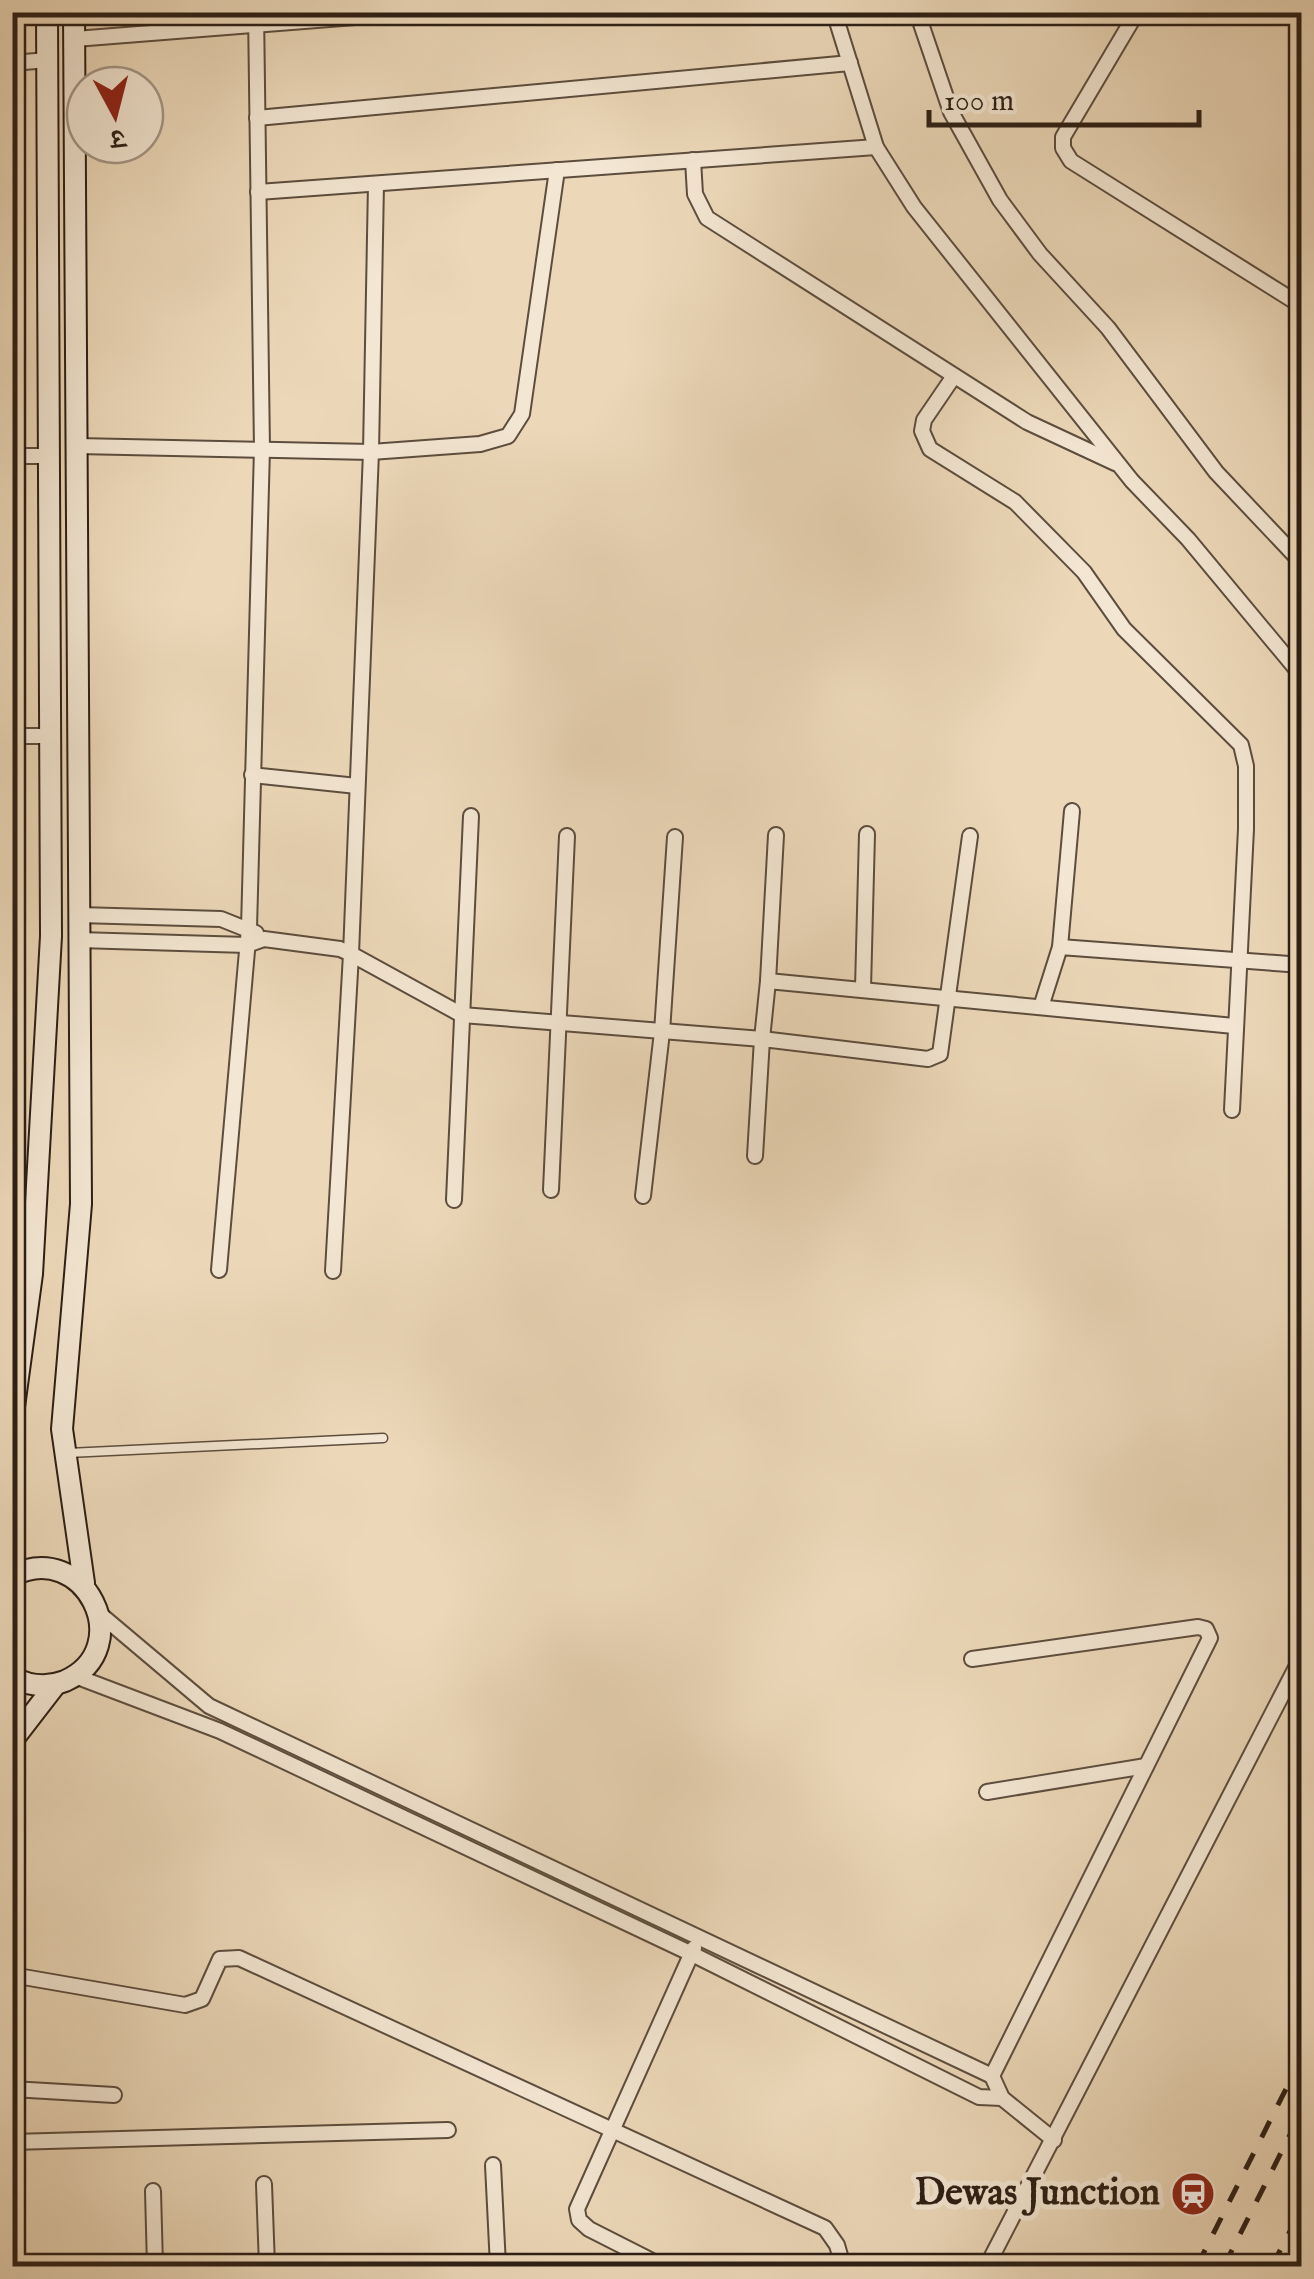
<svg xmlns="http://www.w3.org/2000/svg" width="1314" height="2279" font-family="'IM FELL English','Noto Serif Devanagari',serif">
  <style>
    .lines { fill: none; stroke-linecap: round; stroke-linejoin: round }
    .lane-casing { stroke: #5d4d3e; stroke-width: 11 }
    .street-casing { stroke: #5d4d3e; stroke-width: 18 }
    .secondary-casing { stroke: #2d1f15; stroke-width: 24 }
    .lane { stroke: #f3e6d2; stroke-width: 8 }
    .street { stroke: #f3e6d2; stroke-width: 14 }
    .secondary { stroke: #f3e6d2; stroke-width: 20 }
    .rail { stroke: #2d1f15; stroke-width: 5; stroke-dasharray: 18 18; stroke-linecap: butt }
    .labels { text-anchor: middle; dominant-baseline: central; stroke-width: 10; stroke-linejoin: round; paint-order: stroke }
    .poi-label { font-size: 38px; font-weight: bold; fill: #2d1f15; stroke: #f3e6d2; text-anchor: end }
  </style>
  <rect width="100%" height="100%" fill="#ecd8b9"/>
  <filter id="stains"><feTurbulence type="fractalNoise" baseFrequency=".002" numOctaves="4"/><feColorMatrix values="0 0 0 0 .2 0 0 0 0 .09 0 0 0 0 .02 0 0 0 .5 -.17"/></filter>
  <radialGradient id="worn" r=".72"><stop offset=".6" stop-color="#630" stop-opacity="0"/><stop offset="1" stop-color="#630" stop-opacity=".3"/></radialGradient>
  <g class="lines">
    <defs>
      <polyline id="lane" points="68,1453 383,1438"/>
      <g id="street">
        <polyline points="834,12 876,147 914,207 1132,481 1188,539 1302,676"/>
        <polyline points="917,12 951,112 1000,200 1040,254 1108,328 1216,472 1302,563"/>
        <polyline points="1137,12 1063,137 1063,148 1071,161 1302,306"/>
        <polyline points="75,39 419,12"/>
        <polyline points="12,63 48,60"/>
        <polyline points="257,118 850,63"/>
        <polyline points="693,160 695,194 707,218 1027,422 1115,463"/>
        <polyline points="376,184 371,452 351,954 462,1015 762,1039 768,981 1234,1026"/>
        <polyline points="258,192 876,147"/>
        <polyline points="954,376 924,420 922,431 930,449 1015,502 1084,572 1124,629 1241,745 1246,766 1246,829 1232,1110"/>
        <polyline points="77,446 371,452 480,444 508,436 522,414 557,170"/>
        <polyline points="12,456 49,456"/>
        <polyline points="12,736 50,736"/>
        <polyline points="252,775 357,786"/>
        <polyline points="79,915 221,919 256,933"/>
        <polyline points="79,940 247,945 264,939 340,949 351,954 333,1271"/>
        <polyline points="1060,947 1072,811"/>
        <polyline points="768,981 776,835"/>
        <polyline points="863,988 867,834"/>
        <polyline points="1041,1007 1060,947 1302,965"/>
        <polyline points="755,1156 762,1039 928,1059 940,1054 970,836"/>
        <polyline points="551,1190 567,836"/>
        <polyline points="643,1196 662,1032 675,837"/>
        <polyline points="454,1200 471,816"/>
        <polyline points="219,1270 249,928 262,449 256,12"/>
        <polyline points="101,1615 209,1706 992,2076 1002,2098 1054,2140"/>
        <polyline points="972,1659 1198,1627 1206,1629 1210,1638 992,2076"/>
        <polyline points="75,1676 220,1731 692,1954 979,2097 1002,2098"/>
        <polyline points="987,1792 1146,1766"/>
        <polyline points="12,1975 185,2005 202,1999 220,1959 239,1958 825,2228 837,2245 843,2266"/>
        <polyline points="12,2089 114,2095"/>
        <polyline points="12,2142 448,2130"/>
        <polyline points="493,2165 498,2266"/>
        <polyline points="264,2184 267,2266"/>
        <polyline points="153,2191 155,2266"/>
        <polyline points="662,2266 589,2229 579,2220 577,2209 694,1948"/>
        <polyline points="987,2266 1302,1656"/>
      </g>
      <g id="secondary">
        <polyline points="74,12 81,1204 62,1429 84,1583"/>
        <polyline points="12,1422 32,1274 51,936 47,12"/>
        <path d="M12 1576C84 1538 139 1648 65 1681 47 1688 29 1686 12 1677"/>
        <polyline points="12,1741 56,1684"/>
      </g>
    </defs>
    <!-- lane casing -->
    <use href="#lane" class="lane-casing"/>
    <!-- street casing -->
    <use href="#street" class="street-casing"/>
    <!-- secondary casing -->
    <use href="#secondary" class="secondary-casing"/>
    <!-- lane -->
    <use href="#lane" class="lane"/>
    <!-- street -->
    <use href="#street" class="street"/>
    <!-- secondary -->
    <use href="#secondary" class="secondary"/>
    <!-- rail -->
    <g class="rail">
      <polyline points="1197,2266 1302,2057"/>
      <polyline points="1224,2266 1302,2111"/>
      <polyline points="1272,2266 1302,2208"/>
    </g>
  </g>
  <!-- icons -->
  <defs>
    <symbol id="station-disc" viewBox="-11 -11 22 22"><circle r="9.5" fill="#8f2418" stroke="#f3e6d2"/><path d="M-3-6H3Q5-6 5-4V2Q5 4 3 4L4.5 6H3L1.5 4h-3L-3 6H-4.5L-3 4Q-5 4-5 2V-4Q-5-6-3-6ZM-3.5-4v3h7v-3ZM-3.5 1v1.5H-2V1ZM2 1v1.5H3.5V1Z" fill="#fff"/></symbol>
  </defs>
  <g fill-rule="evenodd">
    <use href="#station-disc" x="1168" y="2169" width="50" height="50"/>
  </g>
  <g class="labels">
    <!-- poi labels -->
    <g class="poi-label">
      <text x="1160" y="2194">Dewas Junction</text>
    </g>
  </g>
  <!-- margin -->
  <rect width="1314" height="2279" fill="none" stroke="#ecd8b9" stroke-width="50"/>
  <rect x="15" y="15" width="1284" height="2249" fill="none" stroke="#2d1f15" stroke-width="5"/>
  <rect x="25" y="25" width="1264" height="2229" fill="none" stroke="#2d1f15" stroke-width="2.5"/>
  <!-- north arrow -->
  <g transform="translate(115 115) rotate(173)"><circle r="48" fill="#f3e6d2" stroke="#a49686" stroke-width="2.5"/>
  <path d="M0-8L18 38L0 25L-18 38Z" fill="#8f2418"/>
  <text y="-15" font-size="28" font-weight="bold" text-anchor="middle" fill="#2d1f15">उ</text>
  </g>
  <!-- scale -->
  <path d="M929 110v15h270v-15" fill="none" stroke="#2d1f15" stroke-width="5"/>
  <text x="944" y="110" font-size="30" fill="#2d1f15" stroke="#f3e6d2" stroke-width="8" paint-order="stroke">100 m</text>
  <rect width="100%" height="100%" filter="url(#stains)"/>
  <rect width="100%" height="100%" fill="url(#worn)"/>
</svg>
